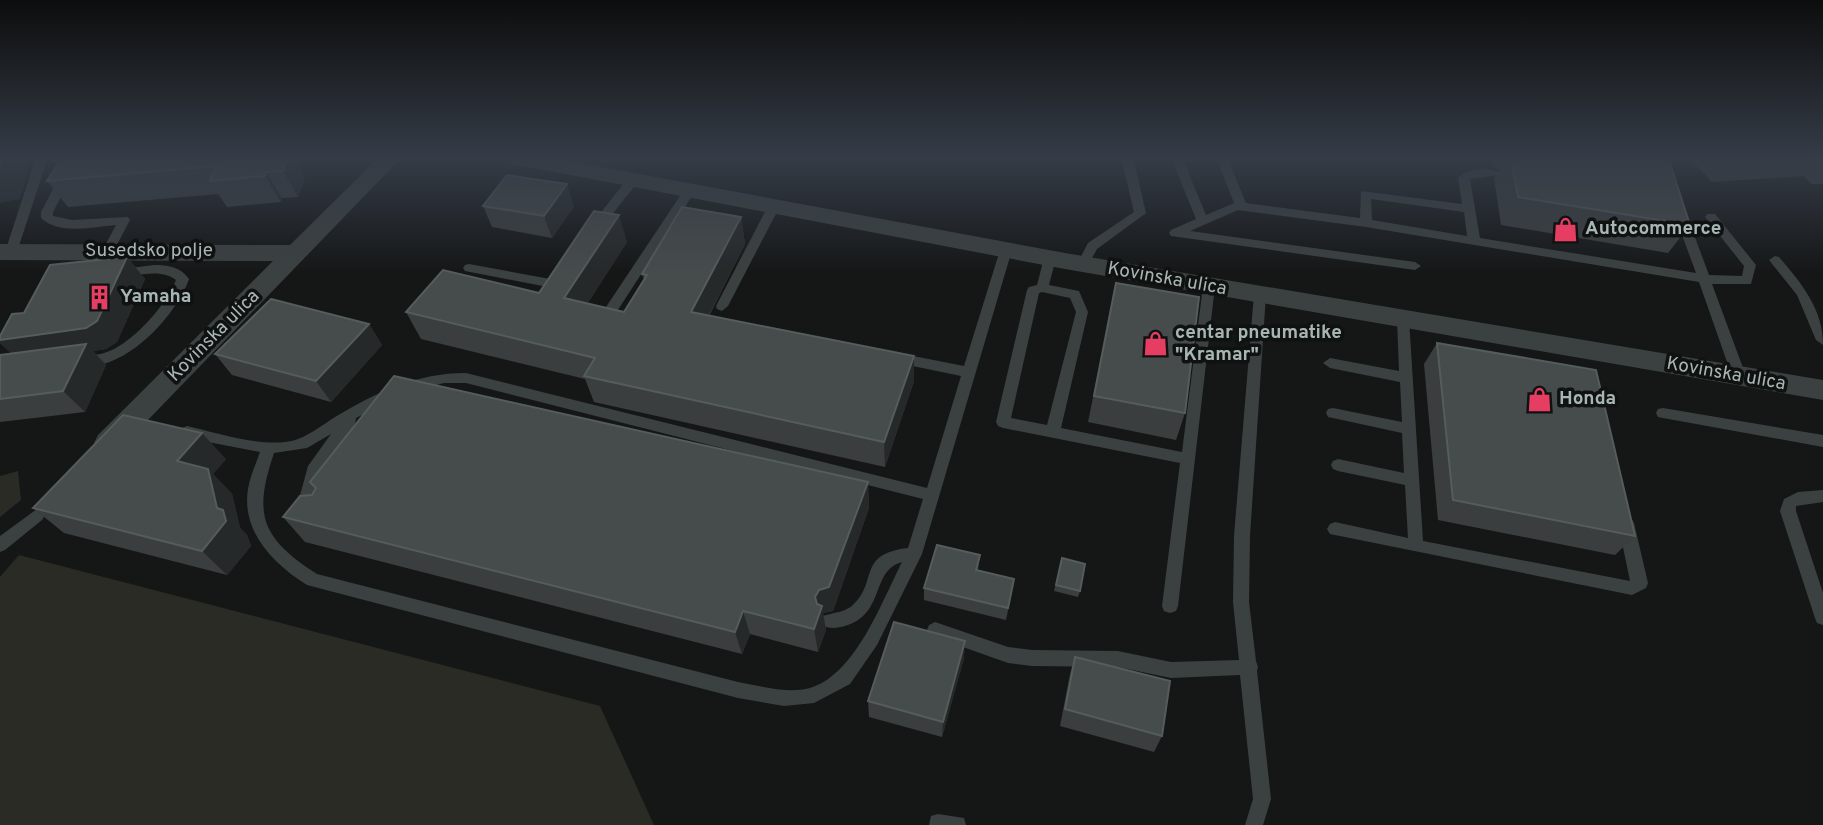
<svg xmlns="http://www.w3.org/2000/svg" width="1823" height="825" font-family="Overpass,sans-serif">
  <style>
    .green { fill: #2a2b24 }
    .lines { fill: none; stroke-linecap: round; stroke-linejoin: round }
    .lane { fill: #3b4140; fill-rule: evenodd }
    .street { fill: #3b4140; fill-rule: evenodd }
    .wall { fill: #3a3e3f }
    .shaded-wall { fill: #26292a }
    .building { fill: #464b4b; stroke: #555c5c; stroke-width: 2 }
    .labels { text-anchor: middle; dominant-baseline: central; stroke-width: 7; stroke-linejoin: round; paint-order: stroke }
    .poi-label { font-size: 19px; font-weight: bold; fill: #a8b6b3; stroke: #101212; text-anchor: start }
    .street-label { font-size: 19px; fill: #a8b6b3; stroke: #101212 }
  </style>
  <rect width="100%" height="100%" fill="#151717"/>
  <!-- green -->
  <g class="green">
    <polygon points="18,471 21,500 0,517 0,476"/>
    <polygon points="19,555 600,706 654,825 0,825 0,577"/>
  </g>
  <g class="lines">
    <!-- lane -->
    <g class="lane">
      <polygon points="36,157 48,157 17,252 15,255 7,255 5,252"/>
      <polygon points="1121,157 1133,157 1146,213 1097,249 1087,267 1079,267 1077,264 1088,243 1134,212"/>
      <path d="M1177 157H1200L1198 159 1184 162 1206 215 1234 203 1216 157H1227L1246 203 1360 218 1361 191 1462 204 1458 178C1467 168 1489 166 1500 173L1498 175 1470 179 1480 238 1696 273 1674 213 1680 209 1686 213 1709 275 1742 276 1744 266 1705 217 1707 214H1715L1756 265 1751 284H1712L1746 376 1739 381 1732 376 1699 282 1366 227 1238 210 1190 231 1415 262 1421 266 1415 270 1171 236 1169 233 1171 230 1196 219 1172 160ZM1371 199 1464 212 1467 236 1372 220Z"/>
      <path d="M66 172 72 176 53 212V216L72 220 128 217 130 220 112 254H104L102 251 116 225C93 227 59 235 41 218V212L60 176Z"/>
      <polygon points="633,176 639,180 637,183 599,231 591,231 591,225 629,177"/>
      <polygon points="690,186 696,190 610,322 600,322 599,319 600,316 686,187"/>
      <polygon points="774,202 780,206 728,306 722,311 717,309 716,306 768,206"/>
      <path d="M1006 246 1012 250 922 554 877 645 850 684 814 703 784 706 738 698 307 585C274 564 241 532 248 489 250 476 256 464 260 452L187 438 182 436 180 432 182 428 187 426C218 433 268 450 298 439 311 434 324 424 335 417 377 392 417 373 466 373L927 488 961 376 898 363 891 358 898 353 964 366 1000 250ZM444 383H466L923 499 908 548C857 554 878 581 854 604 845 613 834 612 823 616L821 621 823 626C831 629 838 628 845 626 886 614 870 571 902 562 882 601 857 671 813 687 790 695 761 686 738 682L317 574C261 538 253 515 274 453L307 448 331 434 308 466 299 499C303 508 310 517 320 513L323 509 314 497C316 483 320 471 327 460 335 448 356 431 356 418L406 393Z"/>
      <path d="M1050 254 1056 258 1049 285 1079 291 1088 312 1061 428 1182 452 1203 286 1209 282 1215 286 1178 606 1176 611 1170 613 1164 611 1162 606 1180 463 1003 428 998 426 996 422 1027 290 1029 287 1037 285 1044 258ZM1042 292 1070 298 1076 312 1047 425 1011 418 1039 293Z"/>
      <path d="M1775 256 1779 257C1802 284 1823 309 1823 345L1816 340 1797 295 1769 260Z"/>
      <polygon points="469,264 550,279 556,272 560,271 566,275 557,287 553,288 465,271 463,268 465,265"/>
      <path d="M154 265C168 265 181 267 189 279 176 317 121 376 76 365L74 361 76 357C85 355 95 356 104 353 130 346 167 305 176 280 161 269 140 275 122 277L116 273 122 269Z"/>
      <polygon points="1260,290 1266,294 1250,536 1249,602 1256,661 1258,667 1257,671 1271,799 1263,825 1245,825 1253,799 1240,675 1171,678 1118,667 1032,666 1008,663 929,635 927,630 929,625 935,622 1008,647 1032,650 1118,651 1171,662 1239,660 1233,602 1234,536 1254,294"/>
      <polygon points="1403,314 1409,319 1423,541 1630,581 1618,523 1621,518 1626,517 1631,518 1634,523 1648,583 1646,588 1632,595 1330,534 1327,529 1330,524 1335,522 1408,538 1405,485 1338,471 1333,469 1331,465 1333,461 1338,459 1404,473 1402,433 1333,418 1328,417 1326,413 1328,409 1333,408 1402,422 1400,382 1330,368 1323,363 1330,358 1399,371 1397,319"/>
      <polygon points="1663,408 1823,435 1823,447 1663,418 1658,417 1656,413 1658,409"/>
      <polygon points="1823,490 1823,502 1796,506 1796,511 1823,593 1823,625 1817,623 1815,618 1780,511 1784,499 1798,492"/>
      <polygon points="37,509 42,510 45,515 42,520 5,550 0,552 0,536"/>
      <polygon points="938,814 964,818 966,825 929,825 931,816"/>
    </g>
    <!-- street -->
    <g class="street">
      <polygon points="379,157 402,157 118,451 108,454 98,451 94,443 98,435 273,261 0,260 0,244 290,245"/>
      <polygon points="502,157 548,157 1065,253 1823,380 1823,400 1065,269 513,164"/>
    </g>
  </g>
  <!-- wall -->
  <g class="wall">
    <polygon points="48,157 297,157 296,161 305,177 298,197 282,198 281,202 227,207 218,194 68,207 47,181 58,163 53,163"/>
    <polygon points="1491,157 1668,157 1690,225 1668,253 1501,225 1494,178 1499,170 1493,167"/>
    <polygon points="1688,157 1823,157 1823,184 1811,184 1804,176 1712,182"/>
    <polygon points="483,206 574,206 552,238 492,227"/>
    <polygon points="741,217 745,244 709,316 914,381 885,467 594,402 585,379 421,339 406,312 539,293 627,242 587,304 624,312 644,280 642,274"/>
    <polygon points="127,257 145,279 117,342 106,349 93,351 106,365 85,412 0,422 0,355 12,354 0,343 24,313"/>
    <polygon points="1116,283 1185,413 1176,440 1088,422"/>
    <polygon points="369,324 382,345 331,402 232,375 215,354"/>
    <polygon points="1437,343 1635,536 1615,555 1438,520 1424,364"/>
    <polygon points="226,459 213,474 232,494 240,528 247,535 251,546 227,575 64,533 33,508"/>
    <polygon points="868,482 869,508 833,611 823,613 826,630 818,652 750,634 742,654 305,542 283,517"/>
    <polygon points="980,555 978,570 1012,591 1006,620 924,600 924,588"/>
    <polygon points="1062,558 1080,591 1078,597 1054,591"/>
    <polygon points="1075,657 1162,736 1154,752 1060,726 1070,674"/>
    <polygon points="964,658 942,737 869,717 868,701"/>
  </g>
  <!-- shaded-wall -->
  <g class="shaded-wall">
    <polygon points="3,157 32,157 20,199 0,203 0,167"/>
    <polygon points="276,157 297,157 296,161 305,177 298,197 283,171"/>
    <polygon points="266,172 282,198 281,202 265,176"/>
    <polygon points="567,184 574,206 552,238 544,216"/>
    <polygon points="619,215 627,242 574,325 564,298"/>
    <polygon points="741,217 745,244 697,338 691,312"/>
    <polygon points="127,257 145,279 117,342 106,349 93,351 106,365 85,412 63,391 20,362 0,343 0,340"/>
    <polygon points="369,324 382,345 331,402 316,381"/>
    <polygon points="914,356 914,381 885,467 884,442"/>
    <polygon points="202,433 226,459 213,474 232,494 240,528 247,535 251,546 227,575 202,551 217,508 177,461"/>
    <polygon points="868,482 869,508 833,611 823,613 826,630 818,652 814,629 815,597"/>
    <polygon points="743,611 750,634 742,654 735,632"/>
    <polygon points="965,641 964,658 942,737 943,722"/>
  </g>
  <!-- building -->
  <g class="building">
    <polygon points="0,157 3,157 0,167"/>
    <polygon points="62,157 288,157 283,171 266,172 265,176 210,181 216,166 47,181"/>
    <polygon points="1511,157 1668,157 1690,225 1518,197"/>
    <polygon points="507,175 567,184 544,216 483,206"/>
    <polygon points="682,207 741,217 691,312 914,356 884,442 584,376 595,358 406,312 443,270 539,293 594,211 619,215 564,298 624,312 647,275 642,274"/>
    <polygon points="127,257 97,321 86,328 0,340 0,336 12,314 24,313 50,265"/>
    <polygon points="1116,283 1199,297 1185,413 1094,396"/>
    <polygon points="271,299 369,324 316,381 215,354"/>
    <polygon points="1437,343 1596,370 1635,536 1453,500"/>
    <polygon points="86,344 63,391 0,399 0,355"/>
    <polygon points="394,376 868,482 829,587 819,590 815,597 817,604 822,606 814,629 743,611 735,632 283,517 300,496 312,495 316,488 310,482"/>
    <polygon points="123,415 202,433 177,461 208,469 217,508 223,510 226,521 202,551 33,508"/>
    <polygon points="937,545 980,555 976,570 1014,579 1008,608 924,588"/>
    <polygon points="1062,558 1085,564 1080,591 1056,585"/>
    <polygon points="894,622 965,641 943,722 868,701"/>
    <polygon points="1075,657 1170,681 1162,736 1065,709"/>
  </g>
  <!-- sky -->
  <linearGradient id="sky" x2="0" y2="1"><stop stop-color="#0c0d0d"/><stop offset="0.58" stop-color="#353c47"/><stop offset="1" stop-color="#353c47" stop-opacity="0"/></linearGradient>
  <rect width="1823" height="272" fill="url(#sky)"/>
  <!-- icons -->
  <defs>
    <symbol id="shop-bare" viewBox="-9 -9 18 18"><path d="M-5-2.5h2.3a2.7 3.5 0 0 1 5.4 0H5L5.5 6h-11ZM-1.5-2.5h3a1.5 2.3 0 0 0-3 0Z" fill="#e63e62" stroke="#101212" stroke-width="2.5" paint-order="stroke"/></symbol>
    <symbol id="building-bare" viewBox="-9 -9 18 18"><path d="M-4-6H4V6H1V3H-1V6H-4ZM-2.5-4.3h1.7v1.8h-1.7ZM.8-4.3h1.7v1.8H.8ZM-2.5-1h1.7V.8h-1.7ZM.8-1h1.7V.8H.8Z" fill="#e63e62" stroke="#101212" stroke-width="2.5" paint-order="stroke"/></symbol>
  </defs>
  <g fill-rule="evenodd">
    <use href="#shop-bare" x="1548" y="212" width="35" height="35"/>
    <use href="#building-bare" x="82" y="280" width="35" height="35"/>
    <use href="#shop-bare" x="1138" y="326" width="35" height="35"/>
    <use href="#shop-bare" x="1522" y="382" width="35" height="35"/>
  </g>
  <g class="labels">
    <!-- poi labels -->
    <g class="poi-label">
      <text x="1585" y="229">Autocommerce</text>
      <text x="120" y="297">Yamaha</text>
      <text x="1175" y="333">centar pneumatike<tspan x="1175" dy="22">"Kramar"</tspan></text>
      <text x="1559" y="399">Honda</text>
    </g>
    <!-- street labels -->
    <g class="street-label">
      <text x="149" y="251">Susedsko polje</text>
      <text transform="translate(1167 279) rotate(10)">Kovinska ulica</text>
      <text transform="translate(214 336) rotate(-45)">Kovinska ulica</text>
      <text transform="translate(1726 374) rotate(10)">Kovinska ulica</text>
    </g>
  </g>
</svg>
